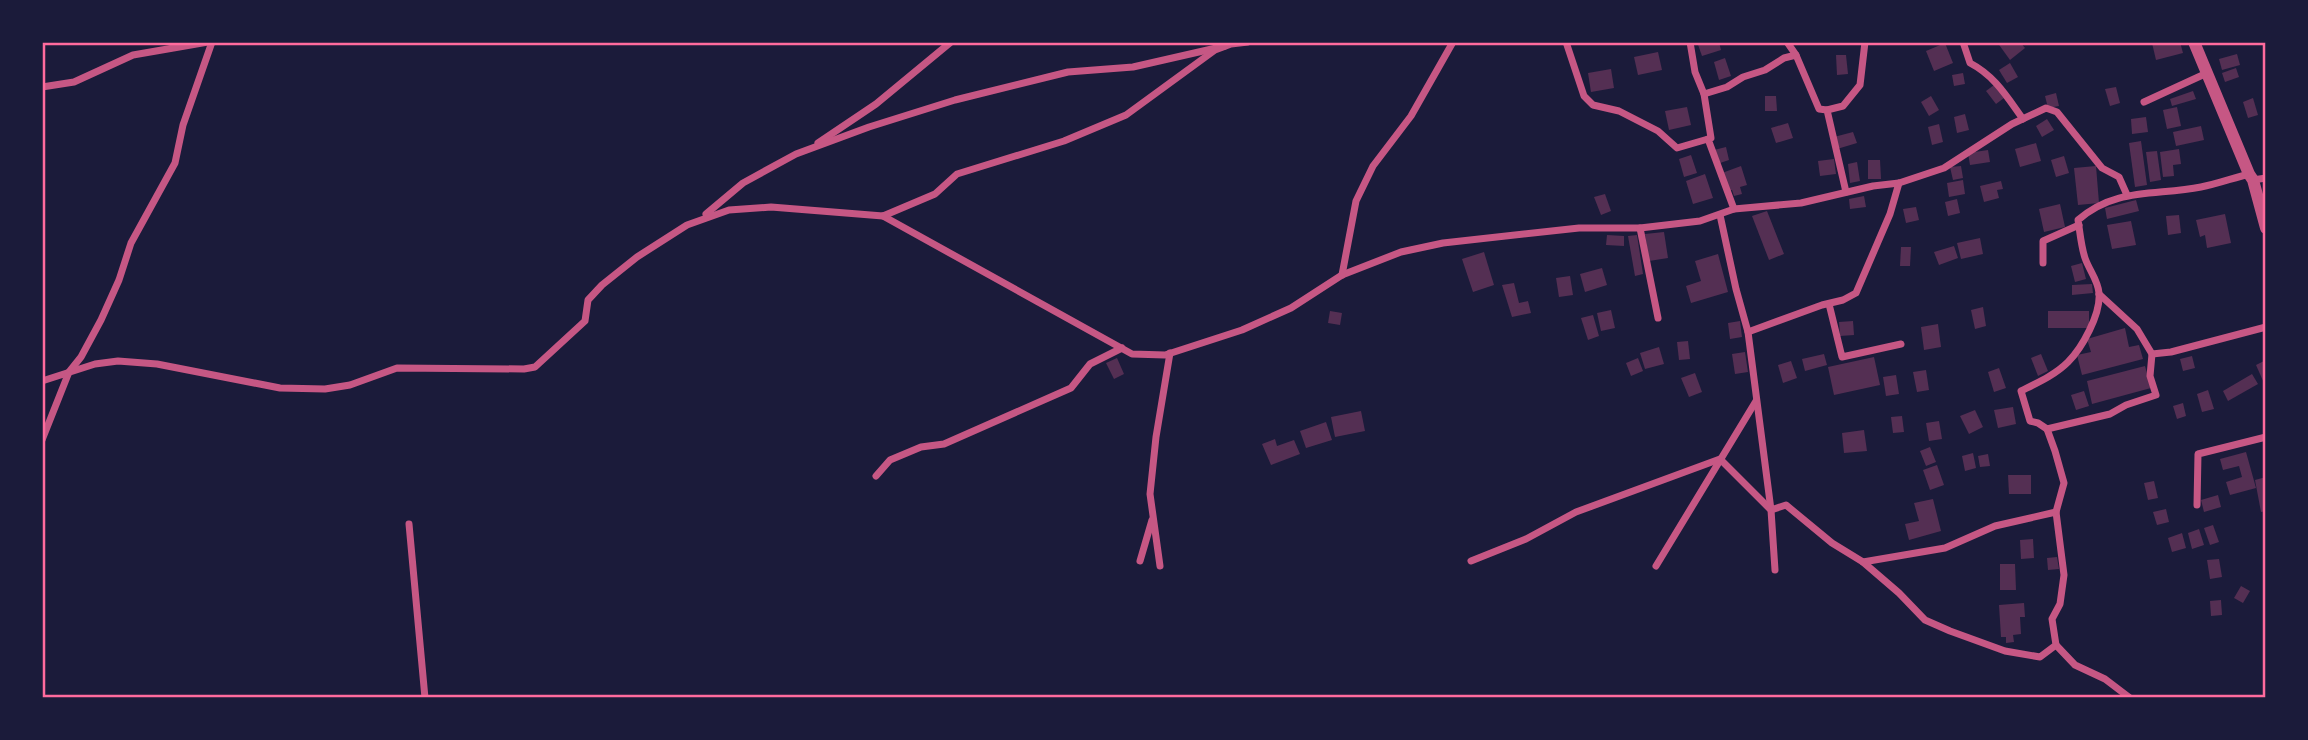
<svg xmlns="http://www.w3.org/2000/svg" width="2308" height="740" font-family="'Golos Text',sans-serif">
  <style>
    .building { fill: #542f53 }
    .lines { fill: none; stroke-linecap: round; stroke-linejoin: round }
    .minor { stroke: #c65784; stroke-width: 7 }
    .tertiary { stroke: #c65784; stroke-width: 12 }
    .neatline { fill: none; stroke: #ff6b9d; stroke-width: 2.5 }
  </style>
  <rect width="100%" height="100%" fill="#1b1b3a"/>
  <!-- building -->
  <g class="building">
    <polygon points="1697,42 1719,42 1721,50 1702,56"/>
    <polygon points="1997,42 2020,42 2025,48 2010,60"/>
    <polygon points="2180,42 2183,53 2156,60 2152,43"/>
    <polygon points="1945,43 1953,63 1934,71 1926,51"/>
    <polygon points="1658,52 1662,70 1638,75 1634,57"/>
    <polygon points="2237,54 2240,65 2222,70 2219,59"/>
    <polygon points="1836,55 1846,55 1848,74 1837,75"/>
    <polygon points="1725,58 1731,76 1719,80 1714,62"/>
    <polygon points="2010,63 2018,77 2007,83 1999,70"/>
    <polygon points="2236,68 2239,77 2225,82 2222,73"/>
    <polygon points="1611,69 1614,88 1591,92 1588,73"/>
    <polygon points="1963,73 1965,84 1954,86 1952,75"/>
    <polygon points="1994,85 2004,98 1996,104 1986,91"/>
    <polygon points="2116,87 2120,103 2110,106 2105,89"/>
    <polygon points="2193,91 2196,99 2172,106 2170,99"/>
    <polygon points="2056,93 2059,106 2048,108 2045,96"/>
    <polygon points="1765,96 1776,96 1777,111 1765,111"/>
    <polygon points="1931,96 1939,110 1929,116 1921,102"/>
    <polygon points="2253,98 2258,115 2248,118 2243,102"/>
    <polygon points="1687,107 1691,125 1669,130 1665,111"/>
    <polygon points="2177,107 2181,126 2167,129 2163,110"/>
    <polygon points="1965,114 1969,130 1957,133 1954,117"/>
    <polygon points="2146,117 2148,132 2132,134 2131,119"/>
    <polygon points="2047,119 2054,130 2042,137 2036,126"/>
    <polygon points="1788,123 1793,138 1776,143 1771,128"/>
    <polygon points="1939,124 1943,142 1932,145 1928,127"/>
    <polygon points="2201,126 2204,140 2176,146 2173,132"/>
    <polygon points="1853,132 1857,143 1837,149 1834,137"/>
    <polygon points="2141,141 2147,185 2135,187 2129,143"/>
    <polygon points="2036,143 2041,161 2020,167 2015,149"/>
    <polygon points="1726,147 1729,160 1717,164 1714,150"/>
    <polygon points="2179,149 2181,164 2173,165 2174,176 2163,177 2160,152"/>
    <polygon points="1988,150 1990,162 1970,165 1968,153"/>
    <polygon points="2157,151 2161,180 2150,182 2146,152"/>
    <polygon points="1691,155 1697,173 1684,177 1679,159"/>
    <polygon points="2064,156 2069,173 2056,177 2051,160"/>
    <polygon points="1834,159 1836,174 1820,176 1818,161"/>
    <polygon points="1868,160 1880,160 1881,179 1868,179"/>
    <polygon points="1857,162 1860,181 1850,183 1848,164"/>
    <polygon points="1741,166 1747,185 1740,187 1742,194 1734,196 1732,190 1729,191 1722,173"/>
    <polygon points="1961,166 1963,178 1953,180 1950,167"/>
    <polygon points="2096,166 2099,203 2078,205 2074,168"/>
    <polygon points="1705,174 1713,198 1693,204 1686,181"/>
    <polygon points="1963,180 1965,194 1949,197 1947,183"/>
    <polygon points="2001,181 2003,189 1997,190 1999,198 1984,202 1980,186"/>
    <polygon points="1605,194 1611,211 1601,215 1594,197"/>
    <polygon points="1864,196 1866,207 1850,209 1849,199"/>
    <polygon points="1957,199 1960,213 1948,216 1945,202"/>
    <polygon points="2136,200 2139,211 2107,219 2105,208"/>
    <polygon points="2060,204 2065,227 2044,232 2039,209"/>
    <polygon points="1916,207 1919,220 1906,223 1903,209"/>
    <polygon points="1767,211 1784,254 1769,260 1752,216"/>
    <polygon points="2225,214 2231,243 2207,248 2205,235 2200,237 2196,220"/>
    <polygon points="2179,215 2181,233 2168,235 2166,216"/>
    <polygon points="2131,221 2136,245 2112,249 2107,225"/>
    <polygon points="1664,232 1668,258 1649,261 1645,234"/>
    <polygon points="1607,235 1624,236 1624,246 1606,245"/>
    <polygon points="1637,235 1643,274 1635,276 1628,236"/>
    <polygon points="1980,238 1983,254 1961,259 1957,243"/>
    <polygon points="1954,246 1958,258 1939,265 1934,252"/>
    <polygon points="1901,247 1911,247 1910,266 1900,266"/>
    <polygon points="1484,252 1494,285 1473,292 1462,259"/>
    <polygon points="1718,254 1728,292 1691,303 1686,286 1701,281 1695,261"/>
    <polygon points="2082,263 2086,279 2075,282 2071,266"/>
    <polygon points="1602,268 1607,285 1585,292 1580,274"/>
    <polygon points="1570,276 1573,295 1559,297 1556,278"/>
    <polygon points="1514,283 1519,303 1528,301 1531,313 1512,317 1502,285"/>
    <polygon points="2092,284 2093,293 2072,295 2072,285"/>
    <polygon points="1983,307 1986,326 1975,329 1971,310"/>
    <polygon points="1611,310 1615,328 1601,331 1597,313"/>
    <polygon points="1330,311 1342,313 1340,325 1328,323"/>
    <rect x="2048" y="311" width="41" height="17"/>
    <polygon points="1593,315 1599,336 1588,340 1581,318"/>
    <polygon points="1740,321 1742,337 1730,339 1728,323"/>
    <polygon points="1853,321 1854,335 1840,336 1839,322"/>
    <polygon points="1938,324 1941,347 1924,350 1921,327"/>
    <polygon points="2125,328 2129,347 2139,345 2143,359 2082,375 2077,355 2091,352 2087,339"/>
    <polygon points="1688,341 1690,359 1679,360 1677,342"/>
    <polygon points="1659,347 1664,364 1645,369 1640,353"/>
    <polygon points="1745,352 1748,372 1735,374 1732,354"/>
    <polygon points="1824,354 1827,365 1805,371 1802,359"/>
    <polygon points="2041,354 2048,371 2038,376 2031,358"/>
    <polygon points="2192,356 2195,368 2183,371 2180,359"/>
    <polygon points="1874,357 1880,385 1834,395 1828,367"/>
    <polygon points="1117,358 1124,374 1114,379 1106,363"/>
    <polygon points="1638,358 1643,371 1631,376 1626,363"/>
    <polygon points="2266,360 2266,382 2264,383 2256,365"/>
    <polygon points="1791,361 1797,378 1783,383 1778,365"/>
    <polygon points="2145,366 2151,388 2092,404 2087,381"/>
    <polygon points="1999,368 2006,388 1994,392 1988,372"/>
    <polygon points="1926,370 1929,390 1917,392 1913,372"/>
    <polygon points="1695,373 1702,392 1689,397 1681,378"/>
    <polygon points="2252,374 2258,384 2228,401 2223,391"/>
    <polygon points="1896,375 1899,394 1886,396 1883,377"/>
    <polygon points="2208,390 2214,409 2202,412 2197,394"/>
    <polygon points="2084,391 2089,406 2076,410 2071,395"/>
    <polygon points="2183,403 2186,416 2177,419 2173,406"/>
    <polygon points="2013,407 2016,424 1998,428 1994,410"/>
    <polygon points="1975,410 1983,427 1969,434 1960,416"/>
    <polygon points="1361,411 1365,431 1335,437 1331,417"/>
    <polygon points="1902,416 1904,432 1893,433 1891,417"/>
    <polygon points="1939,421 1942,439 1929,441 1926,423"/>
    <polygon points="1326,422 1332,440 1306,448 1300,431"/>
    <polygon points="1864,430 1867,451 1844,453 1842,433"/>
    <polygon points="1275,439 1277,446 1294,440 1300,454 1271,465 1262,444"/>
    <polygon points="1930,447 1936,462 1926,466 1920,451"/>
    <polygon points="2246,452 2256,488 2230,495 2226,482 2242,477 2239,466 2223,470 2220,459"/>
    <polygon points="1973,453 1976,468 1965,471 1962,456"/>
    <polygon points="1988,454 1990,466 1980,467 1978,456"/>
    <polygon points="1937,465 1944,485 1930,490 1923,470"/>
    <polygon points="2008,475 2031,475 2031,494 2009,494"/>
    <polygon points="2266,477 2266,511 2261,512 2255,480"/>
    <polygon points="2154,481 2158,498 2148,500 2144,483"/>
    <polygon points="2218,495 2221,507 2204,512 2201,500"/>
    <polygon points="1933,499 1941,531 1909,540 1905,524 1919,521 1914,503"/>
    <polygon points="2166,509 2169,522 2157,525 2153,512"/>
    <polygon points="2213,525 2219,542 2210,545 2204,528"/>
    <polygon points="2199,529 2204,545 2192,549 2188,533"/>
    <polygon points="2182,533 2186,548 2172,552 2168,538"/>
    <polygon points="2033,539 2034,558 2021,559 2020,540"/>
    <polygon points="2057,557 2059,569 2048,570 2047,558"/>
    <polygon points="2219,559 2222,577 2210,579 2207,560"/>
    <polygon points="2000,564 2015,564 2016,590 2000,590"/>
    <polygon points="2241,586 2250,591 2243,603 2234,598"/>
    <polygon points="2221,600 2222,615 2211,616 2210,601"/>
    <polygon points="2024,603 2025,617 2020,617 2021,634 2013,635 2014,642 2006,643 2006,637 2001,637 1999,605"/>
  </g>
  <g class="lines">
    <!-- minor -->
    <g class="minor">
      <polyline points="1566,42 1584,96 1593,105 1619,111 1658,131 1677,148 1708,139"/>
      <polyline points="1690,42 1695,72 1704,94 1711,138 1708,139 1734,209"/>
      <polyline points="1787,42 1796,55 1819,109 1827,110 1846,192"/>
      <path d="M1963 42 1970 63C1995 76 2007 97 2023 119"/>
      <polyline points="42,87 74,82 133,55 208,42"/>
      <polyline points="1704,94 1727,87 1743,77 1765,70 1784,58 1796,55"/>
      <polyline points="2144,102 2207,73"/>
      <polyline points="1827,110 1843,106 1860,85 1865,42"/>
      <polyline points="818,143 876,104 951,42"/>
      <polyline points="2253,180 2266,178"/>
      <polyline points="706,214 743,183 796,154 869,127 955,100 1068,72 1133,67 1225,46 1221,42"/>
      <path d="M1720 215 1736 289 1748 332 1771 510 1786 505 1832 543 1863 562 1899 593 1925 620 1950 631 2005 651 2040 657 2056 645 2052 619 2060 604 2064 575 2056 512 2064 483 2055 451 2047 429 2038 423 2030 421 2021 391C2037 383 2055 375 2068 362 2082 348 2101 314 2099 293 2098 280 2089 270 2085 258 2081 246 2080 232 2078 220 2116 187 2156 196 2201 187 2217 184 2233 178 2249 174"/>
      <polyline points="883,216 1132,354 1165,355 1242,330 1291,308 1342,275 1401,252 1443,243 1579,228 1640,228 1700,221 1734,209 1801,203 1873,186 1899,183 1944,168 2012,124 2046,108 2057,112 2102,168 2119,177 2127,195"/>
      <polyline points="1640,228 1658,318"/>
      <polyline points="2043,263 2043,241 2079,225"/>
      <polyline points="1342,275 1356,201 1373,166 1411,116 1453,42"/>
      <polyline points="1829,304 1842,357 1901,344"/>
      <polyline points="1748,332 1822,305 1843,300 1856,293 1890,214 1899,183"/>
      <polyline points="2152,354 2171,352 2266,327"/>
      <polyline points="42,381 95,364 118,361 157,364 280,388 325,389 350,385 397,368 524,369 535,367 585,321 588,300 602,285 637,257 687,225 729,210 771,207 883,216 935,194 957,174 1064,141 1126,115 1215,50 1231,44 1248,42"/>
      <polyline points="2047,429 2110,414 2126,405 2156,395 2150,376 2152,354 2137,329 2099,294"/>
      <polyline points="42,440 69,372 81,357 101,320 119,280 131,243 175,163 183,125 212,42"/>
      <polyline points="876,476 890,460 921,447 944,444 1071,388 1090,364 1122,348"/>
      <polyline points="2197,505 2198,454 2266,437"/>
      <polyline points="409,524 425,698"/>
      <polyline points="1140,561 1152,520"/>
      <polyline points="1471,561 1526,539 1576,512 1720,459 1771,510 1775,570"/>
      <polyline points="1863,562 1945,548 1995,526 2056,512"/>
      <polyline points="1160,566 1150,494 1156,437 1170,353"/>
      <polyline points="1656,566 1756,401"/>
      <polyline points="2056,645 2075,665 2105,679 2130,698"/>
    </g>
    <!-- tertiary -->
    <polyline class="tertiary" points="2194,42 2249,174 2253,180 2266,228"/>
  </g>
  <!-- border -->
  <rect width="2308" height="740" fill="none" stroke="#1b1b3a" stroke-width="88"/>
  <rect x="44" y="44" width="2220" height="652" class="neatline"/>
</svg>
